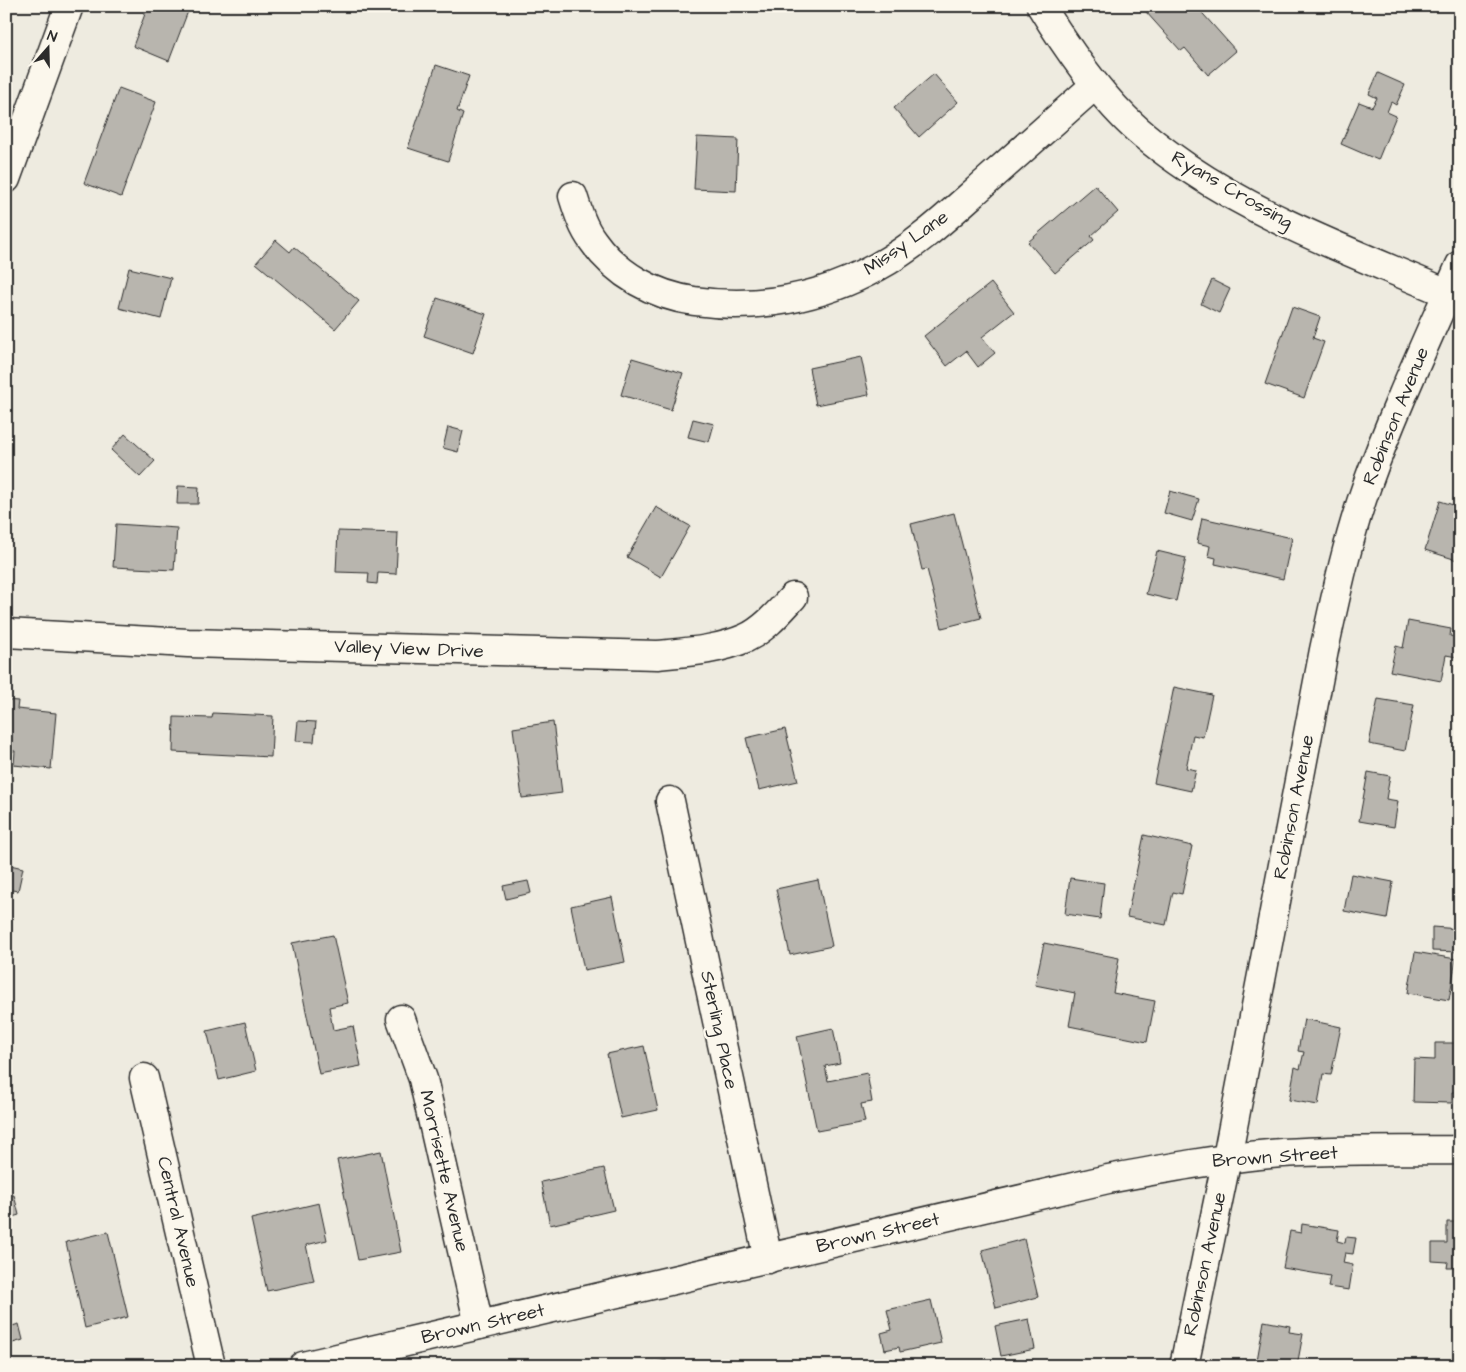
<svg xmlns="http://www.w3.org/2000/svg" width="1466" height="1372" font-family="'Architects Daughter',sans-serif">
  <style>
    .building { fill: #b8b5ae; stroke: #2b2b2b }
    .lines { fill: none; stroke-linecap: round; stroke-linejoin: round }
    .minor-casing { stroke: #2b2b2b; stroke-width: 31 }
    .tertiary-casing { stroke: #2b2b2b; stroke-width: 31 }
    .minor { stroke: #fbf7ec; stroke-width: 28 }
    .tertiary { stroke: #fbf7ec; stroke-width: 28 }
    .labels { text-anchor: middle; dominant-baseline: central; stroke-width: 5; stroke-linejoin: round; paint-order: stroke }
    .street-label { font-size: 19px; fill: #2b2b2b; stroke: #fbf7ec }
  </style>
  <rect width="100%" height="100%" fill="#eeebe0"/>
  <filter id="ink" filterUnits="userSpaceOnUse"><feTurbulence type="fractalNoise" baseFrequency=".02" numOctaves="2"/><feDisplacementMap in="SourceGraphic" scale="10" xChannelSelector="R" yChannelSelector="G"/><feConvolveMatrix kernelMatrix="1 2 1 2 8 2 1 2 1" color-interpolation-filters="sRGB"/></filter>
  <g filter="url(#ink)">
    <!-- building -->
    <g class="building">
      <polygon points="148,6 190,6 169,61 133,46"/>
      <polygon points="1153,6 1196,6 1236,51 1208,75 1185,48 1181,51 1146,12"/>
      <polygon points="436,65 469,76 457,111 463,114 448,161 408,148"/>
      <polygon points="1378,73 1405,85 1396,105 1391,102 1387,112 1396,116 1378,160 1341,144 1359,102 1372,107 1377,98 1369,94"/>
      <polygon points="934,74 958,102 919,137 894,108"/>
      <polygon points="119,88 156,102 121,197 84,183"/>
      <polygon points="697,137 738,139 736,191 694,189"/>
      <polygon points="1095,185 1118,212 1091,236 1094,240 1055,273 1028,242"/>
      <polygon points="276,240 290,252 294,247 359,301 335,329 256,263"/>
      <polygon points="129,268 171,278 161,319 119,308"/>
      <polygon points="1212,280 1230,289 1219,313 1201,304"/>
      <polygon points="991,283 1014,312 982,337 995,353 978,367 966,351 947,366 924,336"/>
      <polygon points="437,298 486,314 473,353 424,336"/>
      <polygon points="1292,307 1320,317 1313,338 1324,342 1304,398 1265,384"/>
      <polygon points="861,357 869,395 816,405 809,368"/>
      <polygon points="632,358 683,373 671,410 621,395"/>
      <polygon points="693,419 714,424 709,442 688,437"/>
      <polygon points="448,427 463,431 458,452 443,448"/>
      <polygon points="125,434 155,461 140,477 111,450"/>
      <polygon points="178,486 199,487 198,504 177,504"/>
      <polygon points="1170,491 1199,499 1192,521 1164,513"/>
      <polygon points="1440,501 1460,507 1460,561 1425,550"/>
      <polygon points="656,507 690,526 661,577 627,557"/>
      <polygon points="954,513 981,618 942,628 927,569 922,570 911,524"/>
      <polygon points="1202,518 1292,538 1283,579 1215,564 1216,558 1208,556 1210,546 1197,543"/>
      <polygon points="116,524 177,528 174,570 113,567"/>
      <polygon points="338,531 398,533 396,574 378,573 377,584 368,583 369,573 336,572"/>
      <polygon points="1157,551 1186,558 1176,601 1146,594"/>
      <polygon points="1408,621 1451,629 1450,636 1460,638 1457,657 1446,655 1441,681 1390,671 1396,646 1403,648"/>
      <polygon points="1174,687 1212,695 1203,737 1193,735 1186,768 1196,770 1191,791 1154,783"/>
      <polygon points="1378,699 1414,705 1405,751 1369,744"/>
      <polygon points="6,700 18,701 17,709 56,713 51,769 14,765 15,751 10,751 11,744 6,744"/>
      <polygon points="213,713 273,716 271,757 173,752 174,717 212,718"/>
      <polygon points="298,721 316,722 314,742 296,741"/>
      <polygon points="553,722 562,793 522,798 513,728"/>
      <polygon points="785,729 798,781 759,790 746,738"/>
      <polygon points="1368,772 1390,776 1386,799 1398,801 1394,827 1359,821"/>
      <polygon points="1144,835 1192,846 1182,894 1173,892 1166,925 1127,917"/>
      <polygon points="6,864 23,868 18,891 6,889"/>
      <polygon points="1351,874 1393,882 1387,919 1344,911"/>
      <polygon points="1070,878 1104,883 1100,919 1065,914"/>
      <polygon points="818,880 832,946 790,955 776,889"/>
      <polygon points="528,881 531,893 506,899 503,886"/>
      <polygon points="612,897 625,962 584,970 571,906"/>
      <polygon points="1432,927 1460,929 1459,952 1432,951"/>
      <polygon points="333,935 348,1003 329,1007 333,1030 353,1026 361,1066 319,1074 292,943"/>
      <polygon points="1044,943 1119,958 1113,993 1155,1001 1147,1042 1069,1026 1075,993 1035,985"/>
      <polygon points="1415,952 1456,959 1449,1000 1408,993"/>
      <polygon points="1304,1019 1341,1027 1331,1075 1323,1074 1318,1105 1289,1100 1295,1067 1300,1069 1304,1052 1298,1051"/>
      <polygon points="245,1022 256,1071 219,1080 207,1031"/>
      <polygon points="833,1028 840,1063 825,1066 828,1081 867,1073 872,1102 861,1104 865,1122 817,1131 797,1036"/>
      <polygon points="1435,1043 1460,1043 1460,1092 1452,1092 1452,1103 1413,1102 1414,1059 1435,1060"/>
      <polygon points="644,1046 658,1110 621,1118 607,1054"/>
      <polygon points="381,1151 401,1252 358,1260 337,1160"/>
      <polygon points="604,1168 614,1210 550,1225 541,1182"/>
      <polygon points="14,1195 19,1215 6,1219 6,1197"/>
      <polygon points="319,1203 327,1240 306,1245 314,1281 267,1291 251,1219"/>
      <polygon points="1447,1222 1460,1222 1460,1268 1447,1268 1448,1262 1432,1261 1432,1243 1447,1243"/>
      <polygon points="1302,1224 1339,1230 1337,1241 1345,1243 1346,1237 1356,1238 1353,1254 1345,1253 1343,1263 1353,1265 1349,1290 1328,1287 1330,1276 1283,1268 1290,1231 1301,1233"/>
      <polygon points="108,1232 128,1317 85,1328 66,1242"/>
      <polygon points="1024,1239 1038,1297 996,1308 982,1250"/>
      <polygon points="931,1300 941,1343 900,1352 899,1347 885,1350 881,1333 892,1330 887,1310"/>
      <polygon points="6,1304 12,1326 19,1324 23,1340 6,1345"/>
      <polygon points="1029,1319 1035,1349 1001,1356 995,1326"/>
      <polygon points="1264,1321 1290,1326 1289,1332 1303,1334 1297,1366 1256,1366"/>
      <polygon points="666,1360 667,1366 642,1366"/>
    </g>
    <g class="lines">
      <defs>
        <g id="minor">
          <path d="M1041 6C1066 47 1092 85 1125 118 1144 137 1166 153 1188 168 1268 222 1359 255 1447 293"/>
          <polyline points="6,179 69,6"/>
          <path d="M573 196C578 212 583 228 593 241 617 275 654 295 694 301 758 310 821 298 877 267 918 245 953 211 987 181 1023 149 1059 117 1095 85"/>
          <path d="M6 633 188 643 658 655C688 652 719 650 746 638 765 629 779 612 793 597"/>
          <polyline points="670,801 768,1259"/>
          <polyline points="401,1019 423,1079 479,1325"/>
          <polyline points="144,1078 211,1366"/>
          <polyline points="1184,1366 1227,1158"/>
        </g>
        <g id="tertiary">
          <path d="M1227 1158 1324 650C1336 594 1348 538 1367 485 1394 410 1428 338 1460 265"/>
          <path d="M303 1366 1108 1179C1162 1169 1215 1159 1270 1154 1333 1149 1397 1151 1460 1150"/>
        </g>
      </defs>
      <!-- minor casing -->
      <use href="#minor" class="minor-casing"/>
      <!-- tertiary casing -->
      <use href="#tertiary" class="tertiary-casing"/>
      <!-- minor -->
      <use href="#minor" class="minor"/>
      <!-- tertiary -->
      <use href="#tertiary" class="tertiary"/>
    </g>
  </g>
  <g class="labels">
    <!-- street labels -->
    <g class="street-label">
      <text transform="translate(1232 190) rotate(30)">Ryans Crossing</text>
      <text transform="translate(906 243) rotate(-35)">Missy Lane</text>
      <text transform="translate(1396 416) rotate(-68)">Robinson Avenue</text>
      <text transform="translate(409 649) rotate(2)">Valley View Drive</text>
      <text transform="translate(1294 807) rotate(-79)">Robinson Avenue</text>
      <text transform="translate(719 1030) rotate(78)">Sterling Place</text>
      <text transform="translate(1275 1157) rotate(-4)">Brown Street</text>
      <text transform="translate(444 1171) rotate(77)">Morrisette Avenue</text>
      <text transform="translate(178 1222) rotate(77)">Central Avenue</text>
      <text transform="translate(878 1233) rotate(-13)">Brown Street</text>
      <text transform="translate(1205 1264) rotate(-78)">Robinson Avenue</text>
      <text transform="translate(483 1324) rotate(-13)">Brown Street</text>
    </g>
  </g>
  <!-- margin -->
  <rect width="1466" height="1372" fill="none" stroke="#fbf7ec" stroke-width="25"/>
  <rect x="12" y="12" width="1441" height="1347" fill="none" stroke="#2b2b2b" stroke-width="2" filter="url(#ink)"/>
  <!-- north arrow -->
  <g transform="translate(48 48) rotate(20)" stroke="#fbf7ec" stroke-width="4" paint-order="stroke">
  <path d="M0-4L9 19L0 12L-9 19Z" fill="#2b2b2b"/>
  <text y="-8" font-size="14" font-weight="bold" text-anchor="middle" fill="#2b2b2b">N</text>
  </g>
</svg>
